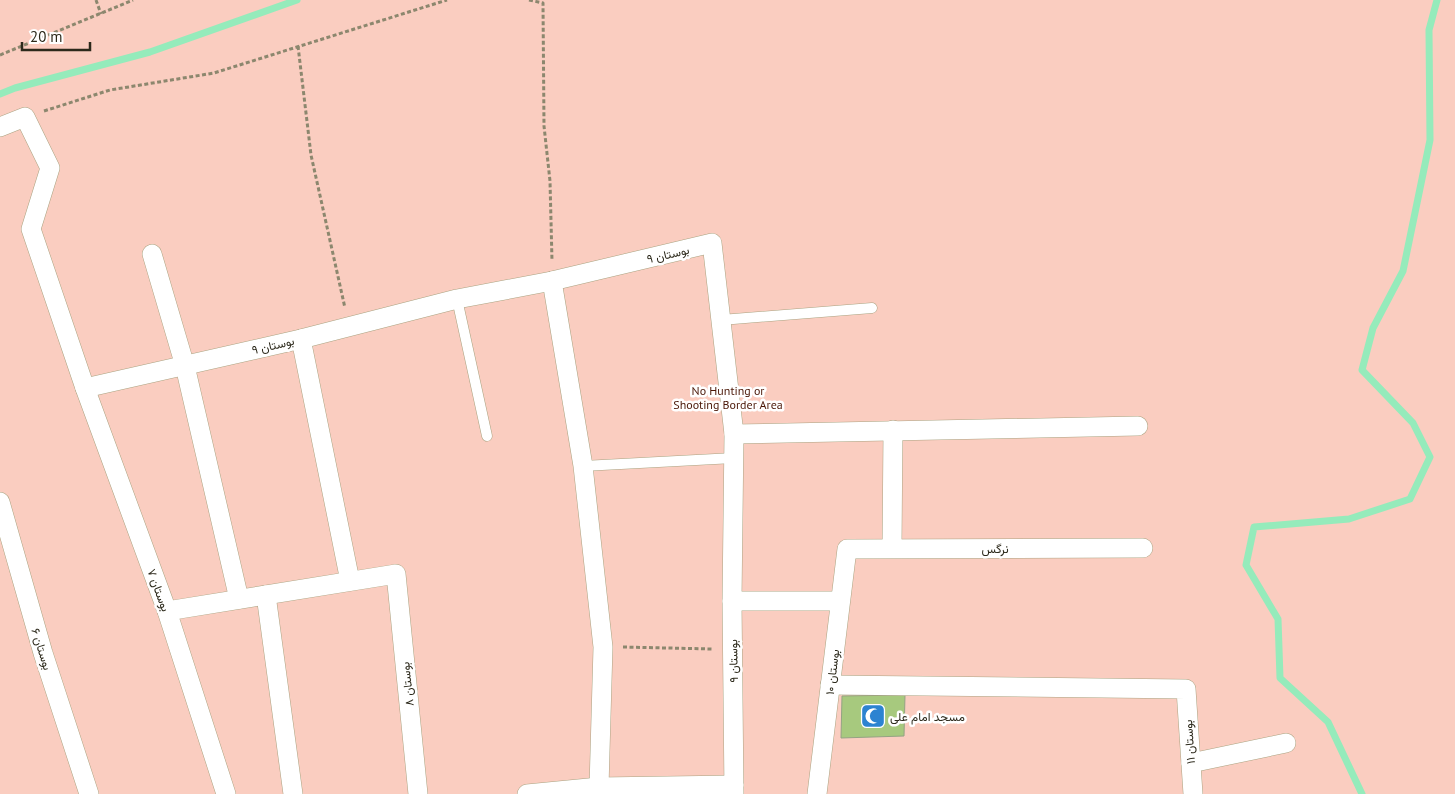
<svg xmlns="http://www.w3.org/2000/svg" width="1455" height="794" font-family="'PT Sans',Vazirmatn,sans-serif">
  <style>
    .green { fill: #facdc0 }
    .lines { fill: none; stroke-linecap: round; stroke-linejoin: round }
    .stream { stroke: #95ebbb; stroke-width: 7 }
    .building { fill: #a7c97e; stroke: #94a383 }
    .service-casing { stroke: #aaa381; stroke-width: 11 }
    .minor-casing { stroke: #aaa381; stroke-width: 20 }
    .path { stroke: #8c876e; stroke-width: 3; stroke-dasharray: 4 2.5; stroke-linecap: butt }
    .service { stroke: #fff; stroke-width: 10 }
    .minor { stroke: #fff; stroke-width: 19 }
    .labels { text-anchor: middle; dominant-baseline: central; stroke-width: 5; stroke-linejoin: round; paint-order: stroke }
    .street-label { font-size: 12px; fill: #2c291b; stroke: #fff }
    .park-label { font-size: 12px; fill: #4b1808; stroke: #fff }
    .poi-label { font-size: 12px; fill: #2c291b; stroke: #fff; text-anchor: start }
  </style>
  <rect width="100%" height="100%" fill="#fcf5d0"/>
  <!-- green -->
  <rect class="green" x="0" y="0" width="1455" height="794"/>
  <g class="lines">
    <!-- stream -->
    <g class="stream">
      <polyline points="0,94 15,88 150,52 297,0"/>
      <polyline points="1362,794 1328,722 1280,678 1278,619 1246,565 1254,527 1349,519 1410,499 1430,457 1413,423 1362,370 1373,328 1403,271 1430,140 1429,30 1437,0"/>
    </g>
  </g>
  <!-- building -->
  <polygon class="building" points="905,695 904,736 841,738 842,696"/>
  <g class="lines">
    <defs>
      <g id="service">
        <polyline points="457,299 487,436"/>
        <polyline points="721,320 872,308"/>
        <polyline points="583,466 734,458"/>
      </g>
      <g id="minor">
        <polyline points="0,127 25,117 50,168 31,229 85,388 167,611 226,794"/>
        <polyline points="152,254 185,366 239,599"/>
        <polyline points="552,281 583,466 603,647 599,787"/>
        <polyline points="301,339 350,581"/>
        <polyline points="85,388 301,339 457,299 552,281 712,243 734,434 732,601 734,794"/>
        <polyline points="734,434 1138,426"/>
        <polyline points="0,502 43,653 89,794"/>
        <polyline points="892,548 893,430"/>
        <polyline points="266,595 293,794"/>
        <polyline points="732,601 840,601"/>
        <polyline points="167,611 396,574 418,794"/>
        <polyline points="830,685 1186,689 1193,794"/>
        <polyline points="1191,763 1286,743"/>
        <polyline points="527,794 599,787 734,785"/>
        <polyline points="817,794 847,549 1143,548"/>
      </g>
    </defs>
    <!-- service casing -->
    <use href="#service" class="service-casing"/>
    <!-- minor casing -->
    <use href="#minor" class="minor-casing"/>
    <!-- path -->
    <g class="path">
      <polyline points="96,0 101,14"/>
      <polyline points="529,0 543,3 544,126 550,181 552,261"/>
      <polyline points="298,46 311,155 345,308"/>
      <polyline points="0,55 133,0"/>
      <polyline points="44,111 110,90 214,73 447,0"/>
      <polyline points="623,647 712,649"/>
    </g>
    <!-- service -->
    <use href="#service" class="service"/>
    <!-- minor -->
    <use href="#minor" class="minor"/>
  </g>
  <!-- icons -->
  <defs>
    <symbol id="mosque-square" viewBox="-11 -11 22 22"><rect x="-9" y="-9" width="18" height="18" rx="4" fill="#2c83d1" stroke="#fff"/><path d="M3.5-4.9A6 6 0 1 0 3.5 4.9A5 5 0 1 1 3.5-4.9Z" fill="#fff"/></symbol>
  </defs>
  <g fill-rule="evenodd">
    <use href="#mosque-square" x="859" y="702" width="28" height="28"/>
  </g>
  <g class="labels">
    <!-- street labels -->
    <g class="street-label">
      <text transform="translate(668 254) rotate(-13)">بوستان ۹</text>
      <text transform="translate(273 345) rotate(-13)">بوستان ۹</text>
      <text x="995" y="548">نرگس</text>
      <text transform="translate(159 590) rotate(70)">بوستان ۷</text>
      <text transform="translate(42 649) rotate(73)">بوستان ۶</text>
      <text transform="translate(733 661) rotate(-91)">بوستان ۹</text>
      <text transform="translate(832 672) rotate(-83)">بوستان ۱۰</text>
      <text transform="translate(407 684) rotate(-96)">بوستان ۸</text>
      <text transform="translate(1189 742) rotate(-94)">بوستان ۱۱</text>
    </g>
    <!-- park labels -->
    <g class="park-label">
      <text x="728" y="390">No Hunting or<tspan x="728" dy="14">Shooting Border Area</tspan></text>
    </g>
    <!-- poi labels -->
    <g class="poi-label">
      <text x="890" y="716">مسجد امام علی</text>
    </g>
  </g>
  <!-- scale -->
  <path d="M22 42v8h68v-8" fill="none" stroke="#2c291b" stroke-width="2.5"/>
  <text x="30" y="42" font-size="15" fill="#2c291b" stroke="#ffffff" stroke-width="4" paint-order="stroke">20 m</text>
</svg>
